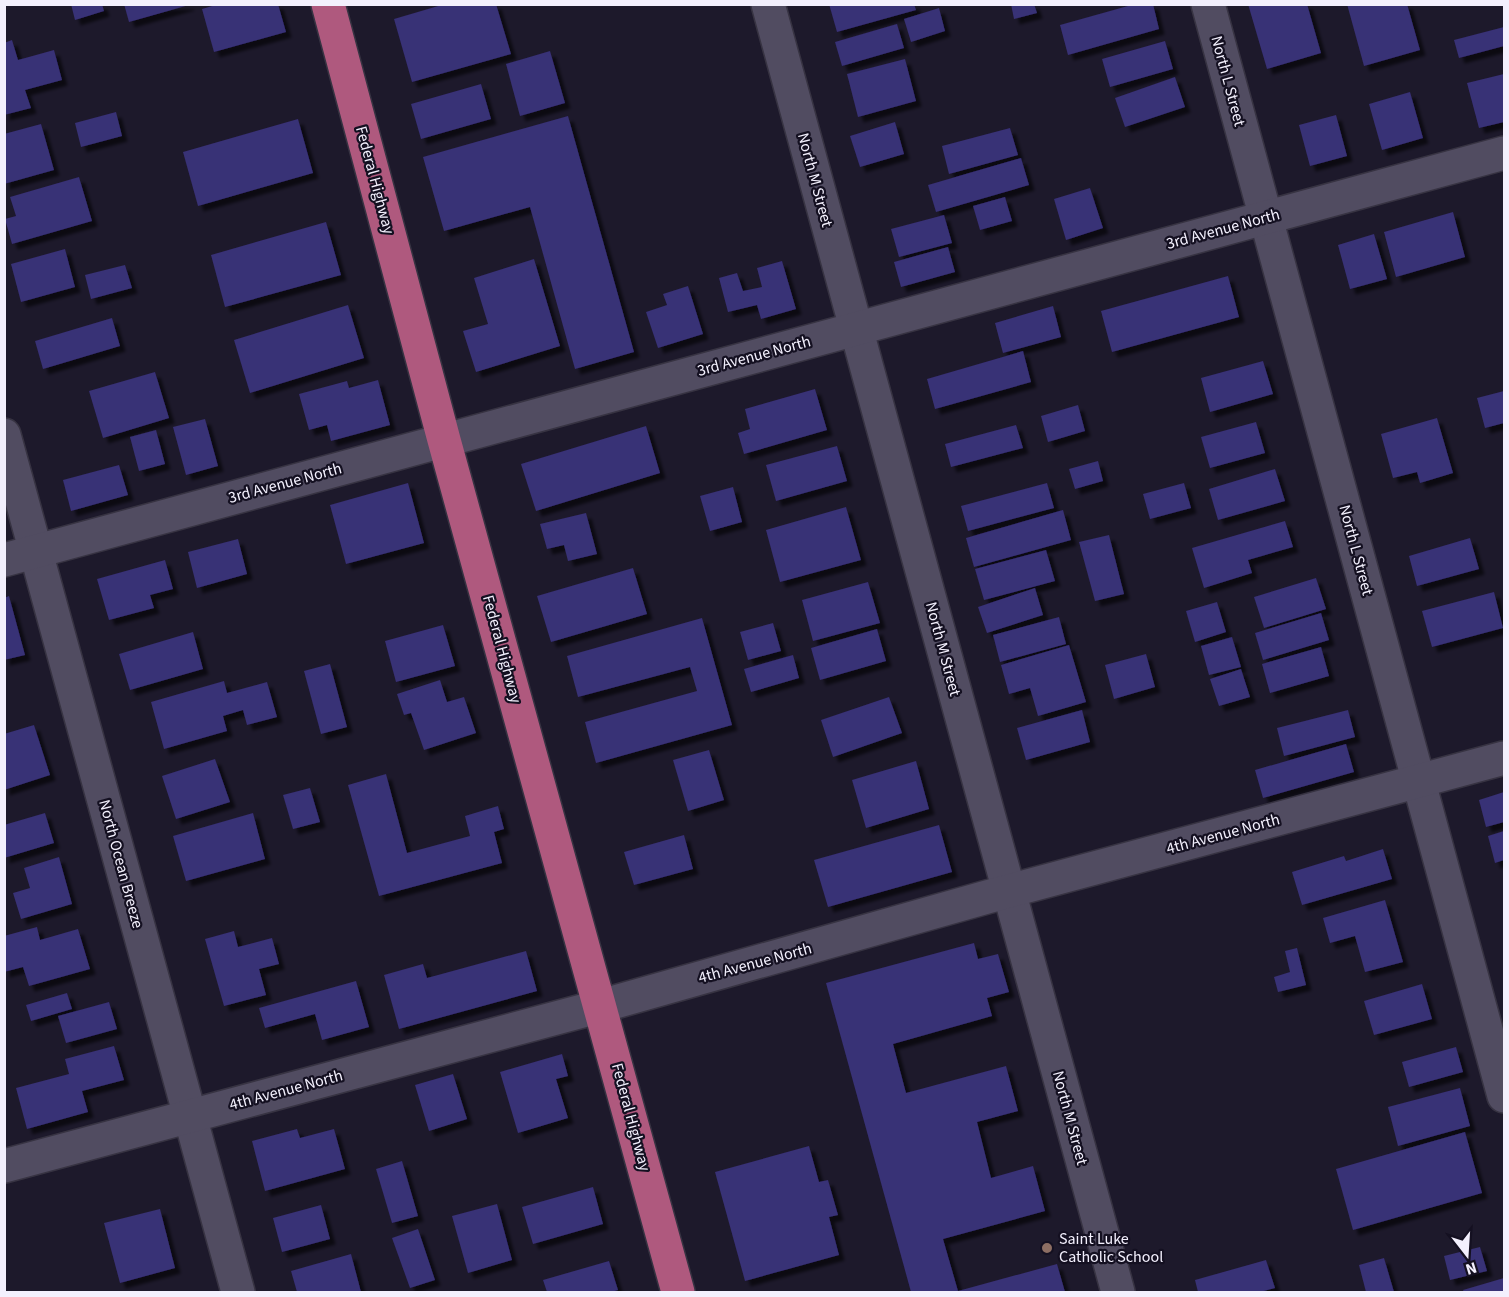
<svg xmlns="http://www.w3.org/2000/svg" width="1509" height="1297" font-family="'Source Sans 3',sans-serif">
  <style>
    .building { fill: #383076; filter: url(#shadow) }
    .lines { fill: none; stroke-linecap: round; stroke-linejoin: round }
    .minor-casing { stroke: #373342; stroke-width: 36 }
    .major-casing { stroke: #373342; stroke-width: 36 }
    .minor { stroke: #514c61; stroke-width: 33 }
    .major { stroke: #af597e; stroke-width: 33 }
    .education-dot { fill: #8d6e63; stroke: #141021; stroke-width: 2 }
    .labels { text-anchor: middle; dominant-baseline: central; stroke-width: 4.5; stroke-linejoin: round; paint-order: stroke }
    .street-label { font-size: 16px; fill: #f3f0fd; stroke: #141021 }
    .poi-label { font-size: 16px; fill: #f3f0fd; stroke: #141021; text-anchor: start }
  </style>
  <defs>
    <filter id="shadow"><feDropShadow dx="5.5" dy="5.5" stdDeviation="1.5" flood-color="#0009"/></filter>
  </defs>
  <rect width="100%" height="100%" fill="#1d192b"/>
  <!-- building -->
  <g class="building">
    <polygon points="71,4 102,4 104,11 75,20"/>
    <polygon points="124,4 189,4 189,5 129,22"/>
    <polygon points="219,4 278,4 286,32 214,52 202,9"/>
    <polygon points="445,4 496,4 511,54 412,82 394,19"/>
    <polygon points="829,4 914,4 916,10 837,32"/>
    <polygon points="1011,4 1034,4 1037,13 1014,19"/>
    <polygon points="1135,4 1153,4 1159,29 1068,55 1060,25"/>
    <polygon points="1248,4 1307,4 1321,53 1267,69"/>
    <polygon points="1347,4 1407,4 1420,50 1364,66"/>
    <polygon points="939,8 945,31 911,42 904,19"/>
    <polygon points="897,24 904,48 842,66 835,42"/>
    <polygon points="1504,27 1504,46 1459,58 1454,40"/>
    <polygon points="12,40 18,60 54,50 62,80 25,90 31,108 4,115 4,43"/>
    <polygon points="1165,41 1173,69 1110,87 1102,59"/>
    <polygon points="550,51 565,103 520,116 506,64"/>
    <polygon points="905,59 916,101 858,117 847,74"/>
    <polygon points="1504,74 1504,122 1479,128 1467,83"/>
    <polygon points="1175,77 1185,107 1125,127 1115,98"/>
    <polygon points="481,84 491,119 421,139 411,104"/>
    <polygon points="1410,92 1423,138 1382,150 1369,104"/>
    <polygon points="116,112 122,136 81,147 75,123"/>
    <polygon points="1336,115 1347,156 1310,166 1299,125"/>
    <polygon points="568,116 634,352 575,369 530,207 444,231 423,157"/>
    <polygon points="298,119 313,173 198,206 183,152"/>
    <polygon points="895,122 904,154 860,167 850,136"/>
    <polygon points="41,124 54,170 4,184 4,134"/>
    <polygon points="1010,128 1018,155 949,174 942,146"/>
    <polygon points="1021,158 1029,185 936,212 928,185"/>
    <polygon points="79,177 92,221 12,244 5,219 16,216 10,197"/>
    <polygon points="1090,188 1103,228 1066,240 1054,199"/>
    <polygon points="1005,197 1012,221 980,230 973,206"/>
    <polygon points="1453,212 1465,257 1396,277 1384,232"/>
    <polygon points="944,215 952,243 899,257 891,229"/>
    <polygon points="326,222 341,275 225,307 211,255"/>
    <polygon points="1374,234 1387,279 1350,289 1338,245"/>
    <polygon points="948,247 955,272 901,287 894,262"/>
    <polygon points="65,249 75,287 21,302 11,264"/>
    <polygon points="534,259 560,346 476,372 463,331 488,324 474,278"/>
    <polygon points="782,261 796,309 761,319 757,305 728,312 719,278 737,273 743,291 762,287 757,268"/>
    <polygon points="125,265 132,288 91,299 85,275"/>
    <polygon points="1228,276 1239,317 1112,352 1101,311"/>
    <polygon points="688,286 703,334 658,348 646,312 667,305 663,294"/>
    <polygon points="348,305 364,358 250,393 234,340"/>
    <polygon points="1053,306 1061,337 1003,353 995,323"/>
    <polygon points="112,318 120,346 43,369 35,341"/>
    <polygon points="1023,351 1031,382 935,409 927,379"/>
    <polygon points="1263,361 1273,394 1210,412 1201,378"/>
    <polygon points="155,372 169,418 103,438 89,391"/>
    <polygon points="378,380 390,425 331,441 327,425 309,430 299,394 347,381 349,388"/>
    <polygon points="815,389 827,430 744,454 738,433 750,429 745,409"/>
    <polygon points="1504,391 1504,423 1485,428 1477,398"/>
    <polygon points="1078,405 1085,431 1048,442 1041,416"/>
    <polygon points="1437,418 1453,473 1420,483 1417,472 1393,478 1381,434"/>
    <polygon points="205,419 218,466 186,475 173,427"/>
    <polygon points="1256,422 1265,453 1210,468 1201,437"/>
    <polygon points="1016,425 1023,448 951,467 945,444"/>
    <polygon points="646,426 660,473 536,511 521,464"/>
    <polygon points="156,430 165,464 139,471 130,437"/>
    <polygon points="837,446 847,481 776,501 766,465"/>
    <polygon points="1098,461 1103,481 1075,489 1069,469"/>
    <polygon points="119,465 128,495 71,511 63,480"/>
    <polygon points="1275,469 1285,501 1218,520 1209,489"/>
    <polygon points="408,483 424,543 346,564 330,505"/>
    <polygon points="1047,483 1054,508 968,531 961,506"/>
    <polygon points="1184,483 1191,508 1150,519 1143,494"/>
    <polygon points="733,487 742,522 710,531 700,496"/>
    <polygon points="846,507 861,560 780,582 766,530"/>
    <polygon points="1063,510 1071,540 974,567 966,538"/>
    <polygon points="586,513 597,554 568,561 564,545 547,549 540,524"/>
    <polygon points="1285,521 1293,547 1248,560 1252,573 1204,588 1192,548"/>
    <polygon points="1109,535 1124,594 1095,601 1079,542"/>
    <polygon points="1470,538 1479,569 1417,586 1409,556"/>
    <polygon points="238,539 247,574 197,588 188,552"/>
    <polygon points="1046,550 1055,581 984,600 975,569"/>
    <polygon points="165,560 173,589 150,595 154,608 109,620 97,579"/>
    <polygon points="633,568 647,614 551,642 537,596"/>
    <polygon points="1316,578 1326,609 1264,628 1254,597"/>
    <polygon points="868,582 880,623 813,641 802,600"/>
    <polygon points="1035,588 1043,615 987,633 978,607"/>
    <polygon points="1494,592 1503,628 1432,647 1422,611"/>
    <polygon points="9,596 25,655 4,660 4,598"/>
    <polygon points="1217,602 1226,632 1195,642 1186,611"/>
    <polygon points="1321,613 1329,640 1263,660 1255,633"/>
    <polygon points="1059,617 1066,644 1000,662 993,635"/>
    <polygon points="702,618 732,725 596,763 585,722 697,691 690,667 578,697 567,656"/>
    <polygon points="773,623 781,651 748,660 740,632"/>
    <polygon points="443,625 455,666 396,682 385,641"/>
    <polygon points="877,629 886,661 820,680 811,648"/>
    <polygon points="193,632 203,669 130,690 119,654"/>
    <polygon points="1232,637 1241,667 1209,675 1201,646"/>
    <polygon points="1069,645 1086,702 1038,716 1030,688 1009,694 1001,665"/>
    <polygon points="1321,647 1329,676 1270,693 1262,664"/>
    <polygon points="1146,654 1155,687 1114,699 1105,665"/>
    <polygon points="793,655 799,678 751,692 744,669"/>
    <polygon points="330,664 347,727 321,734 304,671"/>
    <polygon points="1241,669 1250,697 1219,706 1210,679"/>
    <polygon points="440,680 447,702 464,697 476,733 424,750 411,713 404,715 397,694"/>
    <polygon points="224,681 227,693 267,682 277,717 247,725 243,710 223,716 227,731 164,749 151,702"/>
    <polygon points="889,697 902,733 833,757 821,720"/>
    <polygon points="1082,710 1090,742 1026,760 1017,728"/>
    <polygon points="1348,710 1355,737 1284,756 1277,728"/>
    <polygon points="34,725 50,775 4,790 4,734"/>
    <polygon points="1346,744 1354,772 1263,798 1255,770"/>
    <polygon points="709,750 724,800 688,811 673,760"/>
    <polygon points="215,759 230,802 176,819 162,776"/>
    <polygon points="916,761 929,809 866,828 852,780"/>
    <polygon points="386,774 407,853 470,836 465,816 498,806 504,829 494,832 502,863 379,896 348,785"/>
    <polygon points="310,788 320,822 293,829 283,795"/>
    <polygon points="1504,792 1504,822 1486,827 1479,800"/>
    <polygon points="45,813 54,843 4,858 4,825"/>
    <polygon points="253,813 265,859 186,881 173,836"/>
    <polygon points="939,825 952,872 828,907 814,860"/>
    <polygon points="1504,831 1504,860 1495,863 1488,836"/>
    <polygon points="684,835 693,869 634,885 624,852"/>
    <polygon points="1383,849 1392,879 1302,905 1292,872 1344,856 1346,861"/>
    <polygon points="59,857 72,904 21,919 13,893 30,888 24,868"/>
    <polygon points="1385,900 1403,962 1365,972 1355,936 1330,943 1323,918"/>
    <polygon points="37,927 40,940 78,929 90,969 29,986 23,967 4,972 4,936"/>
    <polygon points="234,931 238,947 272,938 279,964 259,969 266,995 224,1006 205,939"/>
    <polygon points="974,943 978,959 998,954 1009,992 987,998 992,1016 893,1044 906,1093 1006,1066 1018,1111 977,1122 991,1178 1033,1166 1045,1211 943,1239 958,1291 1057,1264 1065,1292 911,1292 826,983"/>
    <polygon points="1297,948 1306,985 1278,992 1274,977 1290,972 1285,951"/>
    <polygon points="526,951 537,991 399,1029 384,975 423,964 427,978"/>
    <polygon points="356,981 369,1027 322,1040 315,1014 265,1028 259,1008"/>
    <polygon points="1422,984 1432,1019 1374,1035 1364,1001"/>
    <polygon points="67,993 72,1009 31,1021 26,1005"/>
    <polygon points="109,1002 117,1029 66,1043 58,1016"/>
    <polygon points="114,1046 124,1080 82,1091 88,1112 27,1129 16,1088 69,1074 65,1059"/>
    <polygon points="1456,1047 1463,1072 1409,1087 1402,1062"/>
    <polygon points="562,1054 568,1076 556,1079 568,1118 518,1133 500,1072"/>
    <polygon points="453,1074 467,1119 429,1131 415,1085"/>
    <polygon points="1460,1088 1470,1126 1398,1146 1388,1107"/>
    <polygon points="297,1129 300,1138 334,1129 345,1169 265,1191 252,1141"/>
    <polygon points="1465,1132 1482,1193 1353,1230 1336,1169"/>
    <polygon points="809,1146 819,1182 828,1180 838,1215 829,1217 839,1255 745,1281 715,1172"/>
    <polygon points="402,1161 418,1216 392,1223 376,1169"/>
    <polygon points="593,1187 603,1224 533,1244 522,1207"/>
    <polygon points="497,1204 512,1260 468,1273 452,1216"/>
    <polygon points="321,1205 330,1239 282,1252 273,1218"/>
    <polygon points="160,1209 175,1268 120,1283 104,1223"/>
    <polygon points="418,1229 435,1280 410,1288 392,1238"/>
    <polygon points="1480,1247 1487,1271 1450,1280 1444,1256"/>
    <polygon points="351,1254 361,1292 297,1292 291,1271"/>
    <polygon points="1384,1258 1394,1292 1366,1292 1359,1265"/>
    <polygon points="1266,1260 1275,1288 1260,1292 1198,1292 1195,1280"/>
    <polygon points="609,1261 618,1290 611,1292 547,1292 543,1280"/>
    <polygon points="1504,1278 1504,1292 1464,1292 1463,1290"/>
  </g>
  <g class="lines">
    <defs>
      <g id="minor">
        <polyline points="768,4 1118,1292"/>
        <polyline points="1208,4 1504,1096"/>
        <polyline points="4,435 238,1292"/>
        <polyline points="4,560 1504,153"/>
        <polyline points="4,1166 601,1006 987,897 1504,758"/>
      </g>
      <polyline id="major" points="328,4 444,440 678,1292"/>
    </defs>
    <!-- minor casing -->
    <use href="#minor" class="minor-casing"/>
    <!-- major casing -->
    <use href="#major" class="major-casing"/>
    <!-- minor -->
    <use href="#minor" class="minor"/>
    <!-- major -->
    <use href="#major" class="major"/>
  </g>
  <!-- markers -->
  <circle class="education-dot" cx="1047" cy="1248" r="6"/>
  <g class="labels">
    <!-- street labels -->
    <g class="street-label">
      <text transform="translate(1228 81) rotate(75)">North L Street</text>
      <text transform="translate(375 180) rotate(75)">Federal Highway</text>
      <text transform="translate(815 180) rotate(75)">North M Street</text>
      <text transform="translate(1223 229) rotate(-15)">3rd Avenue North</text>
      <text transform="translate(754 356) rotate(-15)">3rd Avenue North</text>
      <text transform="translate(285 483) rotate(-15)">3rd Avenue North</text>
      <text transform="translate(1356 550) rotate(75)">North L Street</text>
      <text transform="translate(502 649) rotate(75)">Federal Highway</text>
      <text transform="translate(943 649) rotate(75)">North M Street</text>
      <text transform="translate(1223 834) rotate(-15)">4th Avenue North</text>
      <text transform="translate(121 864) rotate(75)">North Ocean Breeze</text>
      <text transform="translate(755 963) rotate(-15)">4th Avenue North</text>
      <text transform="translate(286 1090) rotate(-15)">4th Avenue North</text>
      <text transform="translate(631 1117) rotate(75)">Federal Highway</text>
      <text transform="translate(1070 1118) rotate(75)">North M Street</text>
    </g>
    <!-- poi labels -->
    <g class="poi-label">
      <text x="1059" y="1239">Saint Luke<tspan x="1059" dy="18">Catholic School</tspan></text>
    </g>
  </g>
  <!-- border -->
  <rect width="1509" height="1297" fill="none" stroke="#f3f0fd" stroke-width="12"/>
  <!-- north arrow -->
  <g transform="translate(1467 1255) rotate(163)" stroke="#141021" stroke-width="4.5" paint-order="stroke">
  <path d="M0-4.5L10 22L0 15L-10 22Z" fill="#f3f0fd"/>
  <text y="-9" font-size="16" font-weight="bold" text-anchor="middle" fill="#f3f0fd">N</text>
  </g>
</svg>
